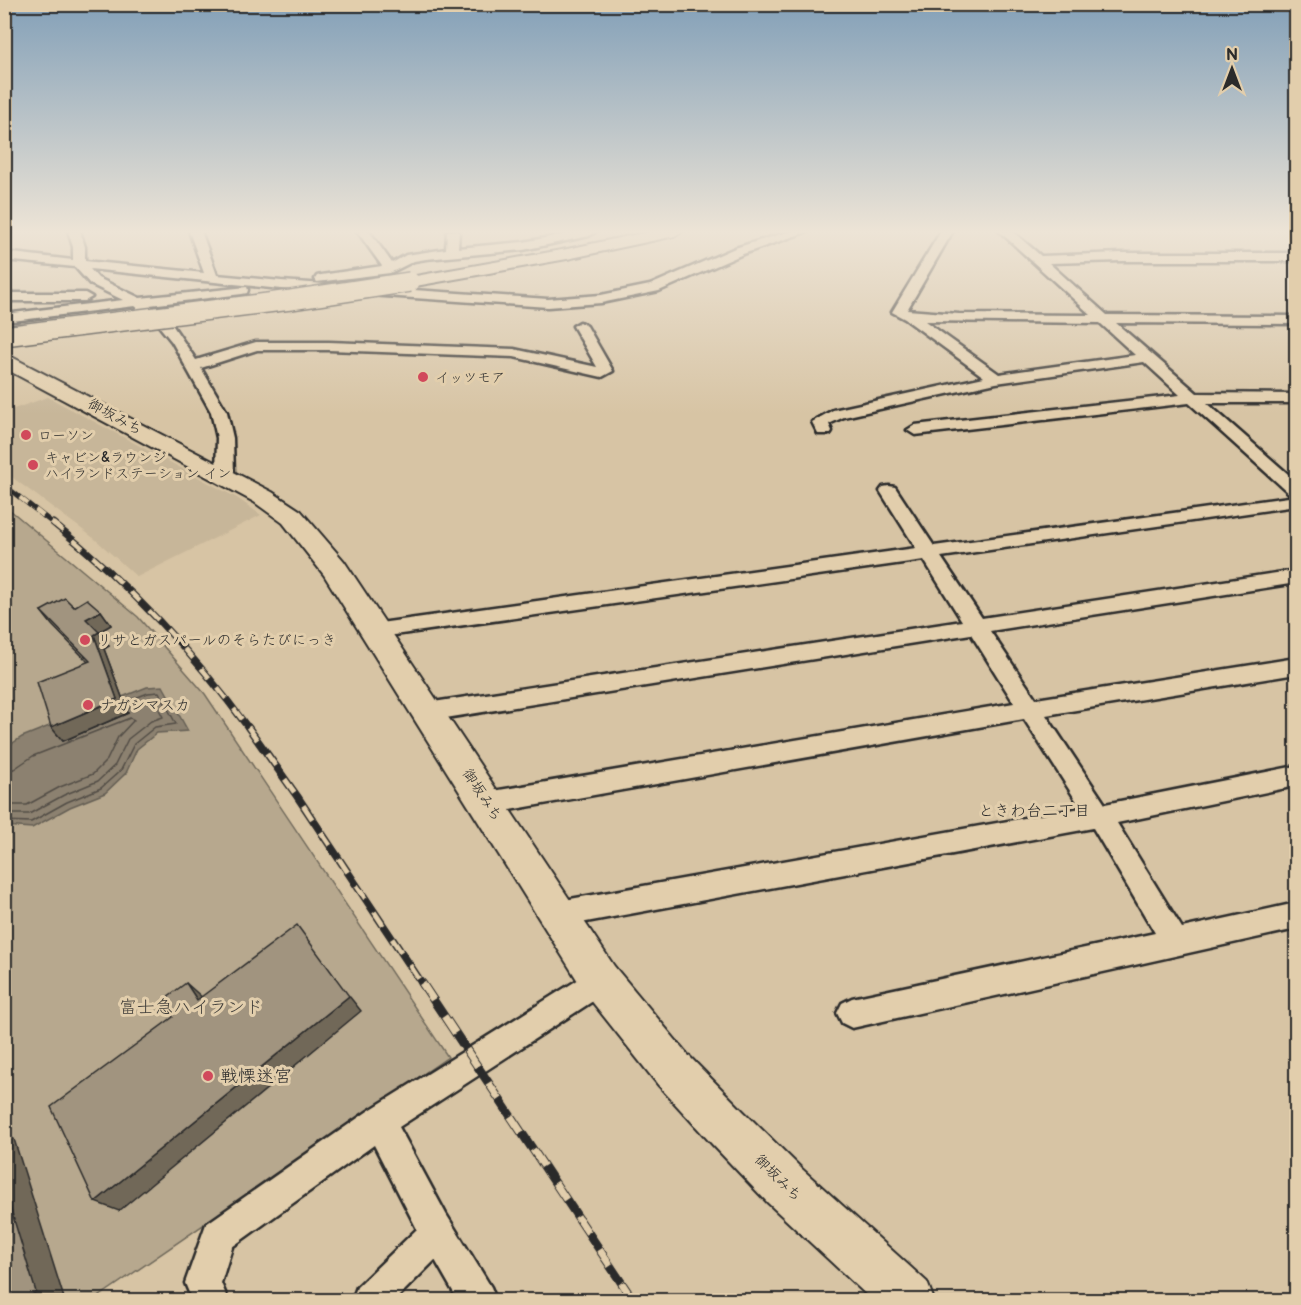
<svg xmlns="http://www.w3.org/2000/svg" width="1301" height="1305" font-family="'Balsamiq Sans','Klee One',sans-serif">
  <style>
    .built { fill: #c7b699 }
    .green { fill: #b7a88e; stroke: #716a5c; stroke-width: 1.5 }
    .water { fill: #8c816f; stroke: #655f54; stroke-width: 1.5 }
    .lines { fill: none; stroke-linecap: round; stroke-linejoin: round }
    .shore { stroke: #524d46; stroke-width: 1.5 }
    .minor-casing { stroke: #2b2b2b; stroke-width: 5 }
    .highway-casing { stroke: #2b2b2b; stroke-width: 4 }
    .minor { fill: #e2ceac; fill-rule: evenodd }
    .highway { fill: #e2ceac; fill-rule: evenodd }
    .rail-far3-casing { stroke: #2b2b2b; stroke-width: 5 }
    .rail-far2-casing { stroke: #2b2b2b; stroke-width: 7 }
    .rail-far1-casing { stroke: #2b2b2b; stroke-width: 8 }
    .rail-casing { stroke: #2b2b2b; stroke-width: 9 }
    .rail-far3 { stroke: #e2ceac; stroke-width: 4; stroke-dasharray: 10; stroke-linecap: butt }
    .rail-far2 { stroke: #e2ceac; stroke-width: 4.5; stroke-dasharray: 13; stroke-linecap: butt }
    .rail-far1 { stroke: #e2ceac; stroke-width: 5; stroke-dasharray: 16; stroke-linecap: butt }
    .rail { stroke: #e2ceac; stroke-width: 7; stroke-dasharray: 20; stroke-linecap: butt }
    .highway-bridge-casing { stroke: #2b2b2b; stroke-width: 22; stroke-linecap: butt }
    .highway-bridge { stroke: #e2ceac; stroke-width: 19 }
    .wall { fill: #8a7f6d; stroke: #2b2b2b; stroke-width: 1.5 }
    .shaded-wall { fill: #716859; stroke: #2b2b2b; stroke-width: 1.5 }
    .building { fill: #a1947f; stroke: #2b2b2b; stroke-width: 1.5 }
    .poi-dot { fill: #d1495b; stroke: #e2ceac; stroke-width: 2 }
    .labels { text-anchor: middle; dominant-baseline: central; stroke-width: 6; stroke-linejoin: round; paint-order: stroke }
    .far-poi-label { font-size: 14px; fill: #2b2b2b; stroke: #e2ceac; text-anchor: start }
    .street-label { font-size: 15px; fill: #2b2b2b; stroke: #e2ceac }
    .poi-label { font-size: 15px; fill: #2b2b2b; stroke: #e2ceac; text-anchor: start }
    .neighbourhood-label { font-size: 16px; fill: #2b2b2b; stroke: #e2ceac }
    .near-park-label { font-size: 18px; fill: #403e3a; stroke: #e2ceac }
    .near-poi-label { font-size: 18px; fill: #2b2b2b; stroke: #e2ceac; text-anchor: start }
  </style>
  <rect width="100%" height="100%" fill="#d7c4a4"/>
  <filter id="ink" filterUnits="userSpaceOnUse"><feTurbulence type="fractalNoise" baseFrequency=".0167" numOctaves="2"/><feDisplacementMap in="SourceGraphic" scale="12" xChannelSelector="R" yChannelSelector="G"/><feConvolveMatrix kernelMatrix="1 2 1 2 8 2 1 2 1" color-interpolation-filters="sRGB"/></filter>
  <g filter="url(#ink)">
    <!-- built -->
    <polygon class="built" points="48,397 237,498 261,515 137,577 95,539 5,472 5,412"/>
    <!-- green -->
    <polygon class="green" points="4,505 138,617 205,694 448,1057 94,1300 5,1300"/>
    <!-- water -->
    <polygon class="water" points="163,686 188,731 157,733 137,749 126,773 105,793 70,807 32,828 5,826 4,749 22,737 147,687"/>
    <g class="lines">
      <!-- shore -->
      <g class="shore">
        <polyline points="4,770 14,769 33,756 130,718 134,720 118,737 107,760 93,774 60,787 27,805 4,805"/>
        <polyline points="4,814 29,814 64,795 98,781 115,765 128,739 151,721 163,717 154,700 128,709"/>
        <polyline points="4,821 31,822 67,802 101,788 121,770 134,744 155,727 176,724 159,692 148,693 125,702"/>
      </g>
      <defs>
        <g id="minor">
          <polygon points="68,231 80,231 85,247 85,261 204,273 189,231 201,231 217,275 281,281 548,299 601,295 650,285 735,248 791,231 809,231 743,254 659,291 601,303 548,307 281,289 90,269 98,278 140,298 247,287 248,290 247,293 242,294 150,305 169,320 196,360 256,342 329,342 514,349 597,367 573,326 580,322 587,326 613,371 602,377 514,357 329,350 257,350 201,368 227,412 233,438 234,475 231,479 219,479 216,475 217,438 211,412 172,342 159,326 135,306 4,322 4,314 123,300 90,284 75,267 4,260 4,252 73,260 73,247"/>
          <polygon points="357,231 369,231 392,263 406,255 446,249 447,231 459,231 458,248 523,242 582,231 597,231 589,236 523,250 426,259 414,261 390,273 317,282 315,279 317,276 321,275 382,266"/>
          <path d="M941 231H953L907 310 959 314 1091 315 999 231H1012L1041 256 1122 253H1296V261H1122L1049 263 1107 315 1296 316V324L1116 323 1197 393 1296 394V403H1207L1296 481V495L1290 494 1189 403 915 435 907 430 915 425 1180 395 1144 362 996 383 844 417 829 424 832 431 830 434H818L812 422 833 410 984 377 905 319 892 312ZM925 321 1100 323 1135 355 999 374Z"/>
          <polygon points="4,293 85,293 92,297 85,301 4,301"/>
          <polygon points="889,486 895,487 934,546 1296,496 1296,506 941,557 982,618 1296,570 1296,583 990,631 1036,699 1296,658 1296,674 1046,715 1105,804 1296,766 1296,786 1117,823 1182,928 1296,903 1296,929 852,1028 842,1023 837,1013 842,1003 852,998 1155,933 1093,828 559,927 549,923 546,914 549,905 559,901 1081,808 1024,719 487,814 478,810 475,803 478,796 487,792 1014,703 971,634 427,721 419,718 416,712 419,706 427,703 962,621 924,560 373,638 366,636 363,631 366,626 373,624 916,548 880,491 883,487"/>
          <polygon points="600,966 610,970 614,980 610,990 399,1127 446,1214 491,1287 496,1300 458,1300 435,1260 395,1300 352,1300 357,1287 417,1229 374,1145 232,1247 221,1283 228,1300 192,1300 185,1283 206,1224 368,1111"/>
        </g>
        <g id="highway">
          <polygon points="652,231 683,231 675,236 567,259 410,287 404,286 401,282 404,278 410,277 567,249"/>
          <polygon points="4,353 272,492 301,511 344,561 614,966 689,1056 743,1111 802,1169 927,1282 934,1300 872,1300 768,1203 711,1143 659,1086 586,994 324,575 283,523 254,502 4,368"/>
        </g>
      </defs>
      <!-- minor casing -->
      <use href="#minor" class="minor-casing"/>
      <!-- highway casing -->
      <use href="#highway" class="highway-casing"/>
      <!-- minor -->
      <use href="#minor" class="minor"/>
      <!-- highway -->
      <use href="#highway" class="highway"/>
      <defs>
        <polyline id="rail-far3" points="4,485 55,525"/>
        <path id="rail-far2" d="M53 523C127 583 193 652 249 729"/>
        <polyline id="rail-far1" points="248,727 297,796 423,985"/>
        <polyline id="rail" points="422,983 633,1300"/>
      </defs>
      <!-- rail-far3 casing -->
      <use href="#rail-far3" class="rail-far3-casing"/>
      <!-- rail-far2 casing -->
      <use href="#rail-far2" class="rail-far2-casing"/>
      <!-- rail-far1 casing -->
      <use href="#rail-far1" class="rail-far1-casing"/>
      <!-- rail casing -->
      <use href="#rail" class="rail-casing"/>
      <!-- rail-far3 -->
      <use href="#rail-far3" class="rail-far3"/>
      <!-- rail-far2 -->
      <use href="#rail-far2" class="rail-far2"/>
      <!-- rail-far1 -->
      <use href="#rail-far1" class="rail-far1"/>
      <!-- rail -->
      <use href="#rail" class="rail"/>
      <defs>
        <polyline id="highway-bridge" points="4,336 291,300 410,282"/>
      </defs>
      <!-- highway-bridge casing -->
      <use href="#highway-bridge" class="highway-bridge-casing"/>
      <!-- highway-bridge -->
      <use href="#highway-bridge" class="highway-bridge"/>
    </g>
    <!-- wall -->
    <polygon class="wall" points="74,607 101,611 111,625 99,632 109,646 104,649 128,713 63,741 51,727 88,662 52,625 41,611"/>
    <!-- shaded-wall -->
    <g class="shaded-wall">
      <polygon points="101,611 111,625 97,633 86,619"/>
      <polygon points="99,632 109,646 104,649 128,713 63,741 51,727 117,699 94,635"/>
      <polygon points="186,983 204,999 197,1000"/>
      <polygon points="349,996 361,1011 119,1211 95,1202"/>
      <polygon points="4,1135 14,1139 64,1298 61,1300 25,1300 4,1187"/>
    </g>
    <!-- building -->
    <g class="building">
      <polygon points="65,598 74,607 87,599 101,611 86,619 99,632 94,635 117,699 51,727 37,682 90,661 41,611"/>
      <polygon points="297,925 349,996 95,1202 51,1107 173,1017 163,1000 186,983 197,1000"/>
      <polygon points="4,1187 36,1292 25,1300 4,1300"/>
    </g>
  </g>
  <!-- sky -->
  <linearGradient id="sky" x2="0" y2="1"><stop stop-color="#83a0b8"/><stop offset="0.56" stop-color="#ede4d6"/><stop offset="1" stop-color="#ede4d6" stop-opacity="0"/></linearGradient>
  <rect width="1301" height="414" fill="url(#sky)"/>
  <!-- markers -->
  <g class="poi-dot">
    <circle cx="423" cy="377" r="6"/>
    <circle cx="26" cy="435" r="6"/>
    <circle cx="33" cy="465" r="6"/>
    <circle cx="85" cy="640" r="6"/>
    <circle cx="88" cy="705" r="6"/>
    <circle cx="208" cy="1076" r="6"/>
  </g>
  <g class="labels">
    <!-- far-poi labels -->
    <g class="far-poi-label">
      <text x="435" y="377">イッツモア</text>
      <text x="38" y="435">ローソン</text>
      <text x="45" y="457">キャビン&amp;ラウンジ<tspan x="45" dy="16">ハイランドステーション イン</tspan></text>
    </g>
    <!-- street labels -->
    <g class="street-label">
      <text transform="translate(115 417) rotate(29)">御坂みち</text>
      <text transform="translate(482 795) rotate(57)">御坂みち</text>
      <text transform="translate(778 1178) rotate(45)">御坂みち</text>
    </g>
    <!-- poi labels -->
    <g class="poi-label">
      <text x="97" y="640">リサとガスパールのそらたびにっき</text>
      <text x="100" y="705">ナガシマスカ</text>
    </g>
    <!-- neighbourhood labels -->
    <g class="neighbourhood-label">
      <text x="1034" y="811">ときわ台二丁目</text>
    </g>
    <!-- near-park labels -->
    <g class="near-park-label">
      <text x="191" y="1007">富士急ハイランド</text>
    </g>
    <!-- near-poi labels -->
    <g class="near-poi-label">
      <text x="220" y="1076">戦慄迷宮</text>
    </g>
  </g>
  <!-- margin -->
  <rect width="1301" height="1305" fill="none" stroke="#e2ceac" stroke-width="24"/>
  <rect x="12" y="12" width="1277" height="1281" fill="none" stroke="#2b2b2b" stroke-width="2" filter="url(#ink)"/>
  <!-- north arrow -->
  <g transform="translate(1232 69)" stroke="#e2ceac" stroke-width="4.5" paint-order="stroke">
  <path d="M0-4.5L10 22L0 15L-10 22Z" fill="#2b2b2b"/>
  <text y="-9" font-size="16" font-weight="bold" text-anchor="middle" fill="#2b2b2b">N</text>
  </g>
</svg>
